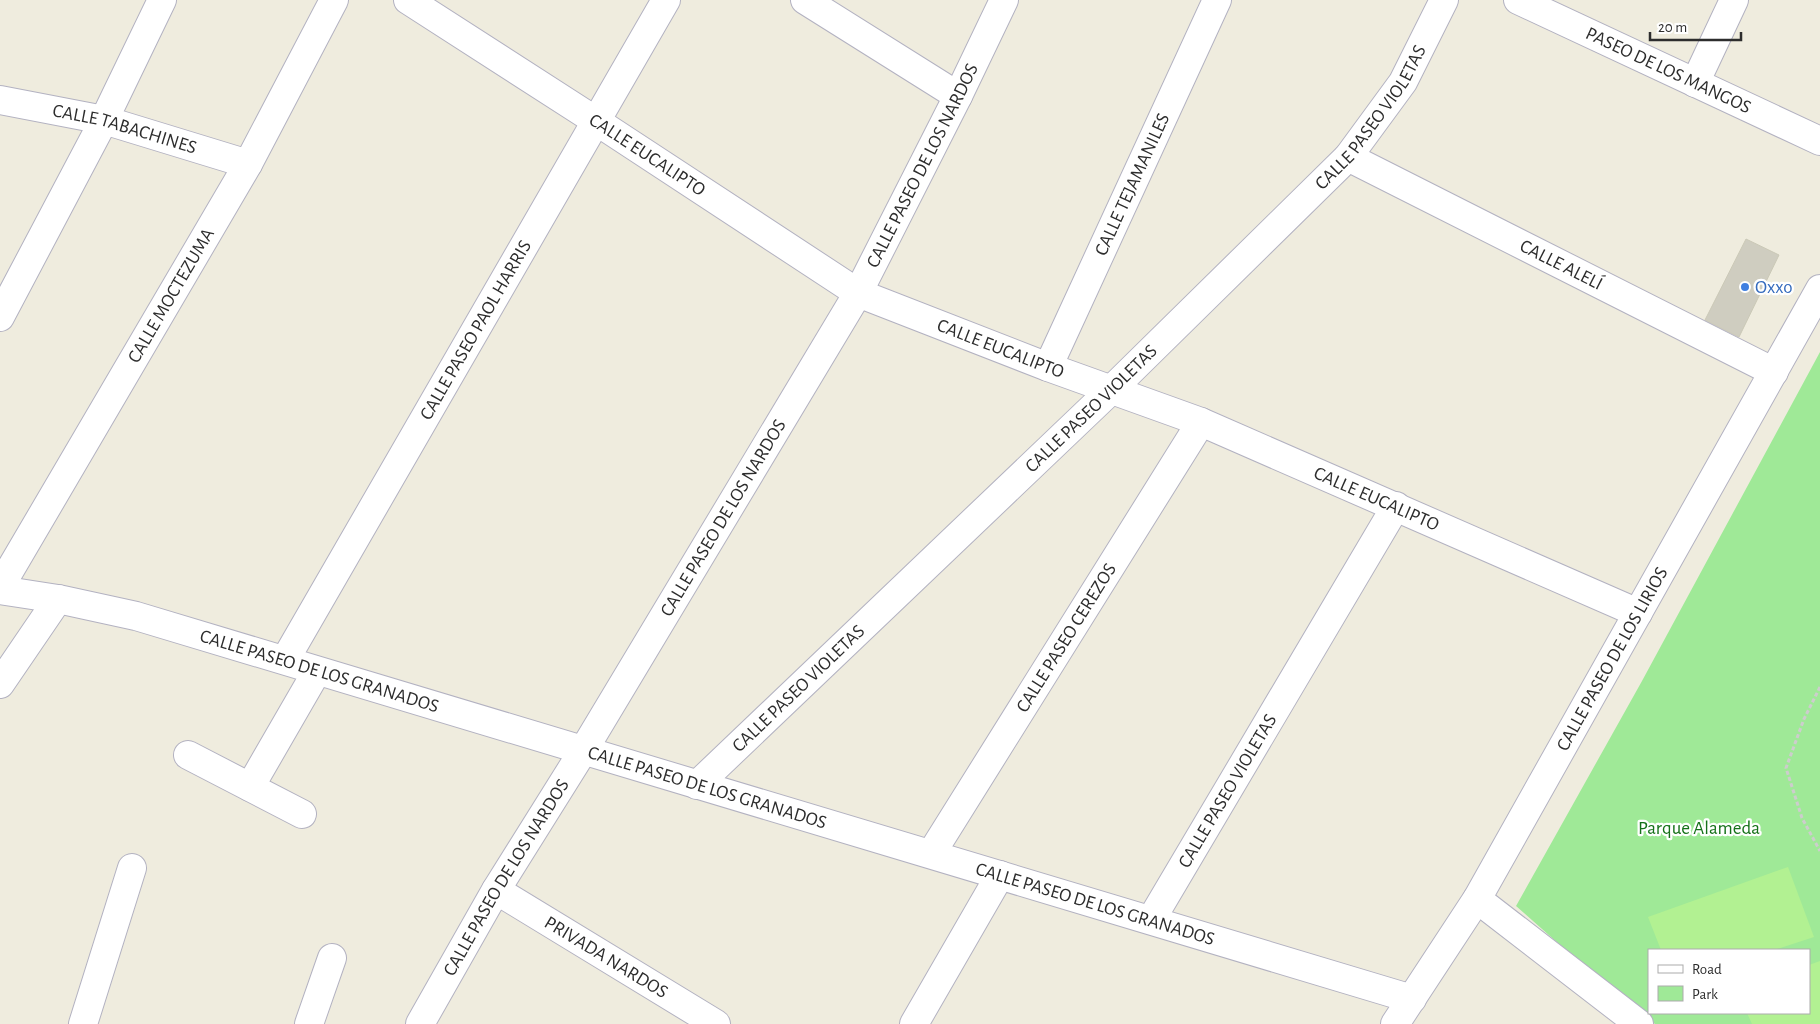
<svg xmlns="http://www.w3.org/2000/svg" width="1820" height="1024" font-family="'Alegreya Sans',sans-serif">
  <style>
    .green { fill: #9fe997; fill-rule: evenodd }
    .pitch { fill: #b2f192 }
    .building { fill: #cfcdc0; stroke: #cbc9b7 }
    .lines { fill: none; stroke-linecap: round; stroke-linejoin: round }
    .minor-casing { stroke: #b3b2c1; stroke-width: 30 }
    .path { stroke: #cdcdcd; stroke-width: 3; stroke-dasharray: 4 2.5; stroke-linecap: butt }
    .minor { stroke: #fff; stroke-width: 28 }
    .shop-dot { fill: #3f7fe0; stroke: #fff; stroke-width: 2 }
    .labels { text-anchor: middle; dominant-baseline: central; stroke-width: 4.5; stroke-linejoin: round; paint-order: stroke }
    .street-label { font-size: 19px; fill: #2d2d2d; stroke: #fff }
    .shop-label { font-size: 19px; fill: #366cbe; stroke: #fff; text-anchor: start }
    .park-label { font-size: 19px; fill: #157119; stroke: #fff }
  </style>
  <rect width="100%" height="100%" fill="#efecde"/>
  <!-- green -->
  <path class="green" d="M1820 352V1024H1655L1586 968 1516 906 1642 681ZM1649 950H1809V1013H1649Z"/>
  <!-- pitch -->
  <g class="pitch">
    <polygon points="1788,867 1814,937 1774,950 1661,950 1648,917"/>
    <polygon points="1820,961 1820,1024 1752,1024 1747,1013 1809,1013 1809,965"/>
  </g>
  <!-- building -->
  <polygon class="building" points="1746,239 1779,255 1739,337 1705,320"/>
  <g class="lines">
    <defs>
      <g id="minor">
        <path id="s1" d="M408 0 596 121 858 293 1048 367 1201 422 1638 613"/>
        <polyline points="805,0 958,96"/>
        <path id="s2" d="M1518 0 1820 141"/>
        <polyline points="1695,83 1734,0"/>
        <path id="s3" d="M0 100 104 120 248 164"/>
        <path id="s4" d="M1348 157 1774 372"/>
        <polyline points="0,317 104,120 162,0"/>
        <path id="s5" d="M1048 367 1217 0"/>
        <path id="s6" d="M0 587 248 164 334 0"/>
        <path id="s7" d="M0 590 58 599 136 616 1412 999"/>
        <path id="s8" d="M285 660 666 0"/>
        <polyline points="0,684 58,599"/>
        <polyline points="188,755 302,814"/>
        <path id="s9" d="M697 785 1111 390 1348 157 1403 82 1444 0"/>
        <polyline points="250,787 317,671"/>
        <path id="s10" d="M931 854 1201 422"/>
        <path id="s11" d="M496 890 716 1024"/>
        <polyline points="1477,899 1639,1024"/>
        <path id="s12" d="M1151 920 1396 506"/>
        <polyline points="83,1024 132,868"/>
        <polyline points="309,1024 332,958"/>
        <path id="s13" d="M420 1024 496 890 583 751 858 293 958 96 1004 0"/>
        <polyline points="914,1024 1000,875"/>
        <path id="s14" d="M1395 1024 1477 899 1820 289"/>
      </g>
    </defs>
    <!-- minor casing -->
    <use href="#minor" class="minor-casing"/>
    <!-- path -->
    <polyline class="path" points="1820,687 1804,719 1786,768 1802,818 1820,851"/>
    <!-- minor -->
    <use href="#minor" class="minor"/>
  </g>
  <!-- markers -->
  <circle class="shop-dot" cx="1745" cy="287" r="5"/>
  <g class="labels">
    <!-- street labels -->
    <g class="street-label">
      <text stroke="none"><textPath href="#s2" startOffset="166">PASEO DE LOS MANGOS</textPath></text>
      <text stroke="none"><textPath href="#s9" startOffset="950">CALLE PASEO VIOLETAS</textPath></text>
      <text stroke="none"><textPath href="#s3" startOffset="128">CALLE TABACHINES</textPath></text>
      <text stroke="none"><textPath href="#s1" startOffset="285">CALLE EUCALIPTO</textPath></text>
      <text stroke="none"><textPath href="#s13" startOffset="995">CALLE PASEO DE LOS NARDOS</textPath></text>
      <text stroke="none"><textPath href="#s5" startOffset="201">CALLE TEJAMANILES</textPath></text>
      <text stroke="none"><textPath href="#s4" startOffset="239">CALLE ALELÍ</textPath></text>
      <text stroke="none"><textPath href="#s6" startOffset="338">CALLE MOCTEZUMA</textPath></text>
      <text stroke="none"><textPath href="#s8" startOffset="381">CALLE PASEO PAOL HARRIS</textPath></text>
      <text stroke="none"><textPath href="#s1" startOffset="690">CALLE EUCALIPTO</textPath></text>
      <text stroke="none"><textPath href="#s9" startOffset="545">CALLE PASEO VIOLETAS</textPath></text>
      <text stroke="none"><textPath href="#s1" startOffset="1095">CALLE EUCALIPTO</textPath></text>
      <text stroke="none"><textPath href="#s13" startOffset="590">CALLE PASEO DE LOS NARDOS</textPath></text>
      <text stroke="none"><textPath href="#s10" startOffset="255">CALLE PASEO CEREZOS</textPath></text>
      <text stroke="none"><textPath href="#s14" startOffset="425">CALLE PASEO DE LOS LIRIOS</textPath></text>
      <text stroke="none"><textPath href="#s7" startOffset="330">CALLE PASEO DE LOS GRANADOS</textPath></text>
      <text stroke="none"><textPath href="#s9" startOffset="140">CALLE PASEO VIOLETAS</textPath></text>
      <text stroke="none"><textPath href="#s7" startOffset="735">CALLE PASEO DE LOS GRANADOS</textPath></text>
      <text stroke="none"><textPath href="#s12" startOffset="150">CALLE PASEO VIOLETAS</textPath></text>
      <text stroke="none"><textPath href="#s13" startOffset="170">CALLE PASEO DE LOS NARDOS</textPath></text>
      <text stroke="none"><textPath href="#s7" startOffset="1140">CALLE PASEO DE LOS GRANADOS</textPath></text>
      <text stroke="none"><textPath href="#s11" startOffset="129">PRIVADA NARDOS</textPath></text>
    </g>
    <!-- shop labels -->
    <g class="shop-label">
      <text x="1755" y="287">Oxxo</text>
    </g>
    <!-- park labels -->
    <g class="park-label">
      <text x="1699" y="828">Parque Alameda</text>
    </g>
  </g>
  <!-- legend -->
  <rect x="1648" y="949" width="162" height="65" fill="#ffffff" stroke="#ababab"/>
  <rect x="1658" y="965" width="25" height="8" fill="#ffffff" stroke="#ababab"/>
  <text x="1692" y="974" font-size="15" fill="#2d2d2d">Road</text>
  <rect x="1658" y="986" width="25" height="15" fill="#9fe997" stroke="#ababab"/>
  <text x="1692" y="999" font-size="15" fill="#2d2d2d">Park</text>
  <!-- scale -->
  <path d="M1650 32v8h91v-8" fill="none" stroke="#2d2d2d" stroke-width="2.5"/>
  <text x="1658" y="32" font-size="15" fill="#2d2d2d" stroke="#ffffff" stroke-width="4" paint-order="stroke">20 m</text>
</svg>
